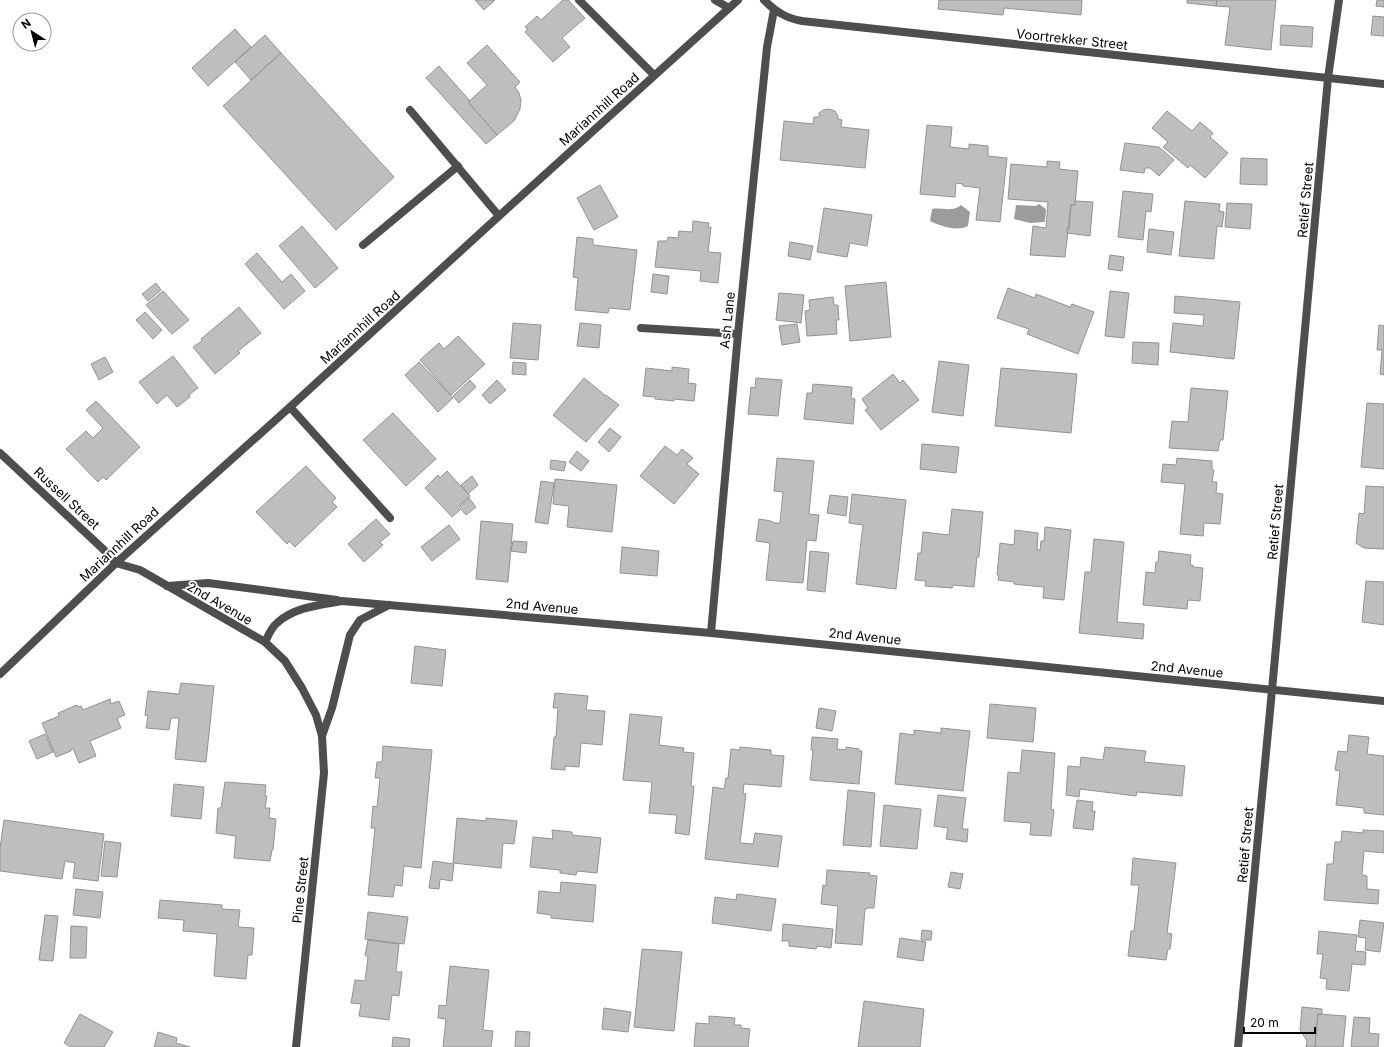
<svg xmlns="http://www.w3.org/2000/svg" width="1384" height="1047" font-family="Inter,sans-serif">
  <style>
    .water { fill: #9c9c9c }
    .building { fill: #bebebe; stroke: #929292 }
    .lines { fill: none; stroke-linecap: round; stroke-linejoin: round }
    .service { stroke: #4e4e4e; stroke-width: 8 }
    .minor { stroke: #4e4e4e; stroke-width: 8 }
    .tertiary { stroke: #4e4e4e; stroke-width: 8 }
    .labels { text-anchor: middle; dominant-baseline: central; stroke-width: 3.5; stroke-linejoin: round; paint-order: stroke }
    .street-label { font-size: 13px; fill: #000; stroke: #fff }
  </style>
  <rect width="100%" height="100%" fill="#fff"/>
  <!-- water -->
  <g class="water">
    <polygon points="1039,204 1046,209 1045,222 1030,223 1014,219 1016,205 1036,206"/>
    <path d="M961 205 970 212 968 226C956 232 941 226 930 221L932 209C942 207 951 213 961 205Z"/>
  </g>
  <!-- building -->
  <g class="building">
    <polygon points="475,0 495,0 484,10"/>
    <polygon points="563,0 568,0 585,18 562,38 570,47 553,62 525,32 528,29 525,27 537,16 541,20"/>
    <polygon points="939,0 1082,0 1081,15 1004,8 1003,15 938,9"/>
    <polygon points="1187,0 1217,0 1216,6 1187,3"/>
    <polygon points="1217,0 1276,0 1271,50 1225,45 1230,7 1216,6"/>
    <polygon points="1377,0 1384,0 1384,7 1376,6"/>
    <polygon points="1373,16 1384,17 1384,36 1371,35"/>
    <polygon points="1281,25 1313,27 1312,47 1280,45"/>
    <polygon points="235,29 251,47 208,86 192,68"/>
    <polygon points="265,35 281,53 251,80 235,62"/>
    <polygon points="487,45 520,82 515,87 519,93 521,100 520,109 514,121 497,135 468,102 487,85 467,63"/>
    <polygon points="281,53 394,177 336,230 223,106"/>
    <polygon points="439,66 470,101 468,102 497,135 486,144 426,78"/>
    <polygon points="829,109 835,111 838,116 838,119 842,120 841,127 869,130 865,168 780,160 784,121 813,124 814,117 819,117 819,113 823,110"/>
    <polygon points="1167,111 1192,131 1200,122 1213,133 1210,137 1228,153 1205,178 1190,165 1188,168 1163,147 1168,142 1152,128"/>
    <polygon points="927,125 952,127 950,147 969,149 969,144 988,146 988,156 1007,158 1000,222 976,220 980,188 963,186 963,184 956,183 955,197 920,194"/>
    <polygon points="1125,143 1159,147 1174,160 1159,176 1150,168 1145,168 1144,173 1120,170"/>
    <polygon points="1241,158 1267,159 1267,185 1240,184"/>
    <polygon points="1047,161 1060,162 1059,169 1078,171 1075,205 1071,205 1065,257 1030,255 1033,226 1046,228 1048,202 1008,199 1011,164 1047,167"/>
    <polygon points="600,185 618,217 594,230 577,198"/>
    <polygon points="1123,191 1153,194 1151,212 1146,211 1143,240 1118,237"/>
    <polygon points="1075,201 1093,202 1090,236 1067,233 1067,229 1069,229 1071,205 1075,205"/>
    <polygon points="1185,201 1220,204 1219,211 1224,212 1222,227 1217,226 1214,259 1179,256"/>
    <polygon points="1227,203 1252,204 1250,229 1225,227"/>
    <polygon points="824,208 872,215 867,246 850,243 847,257 817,252"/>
    <polygon points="693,221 709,223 708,227 711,227 708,252 721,253 718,283 700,281 701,271 655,267 658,241 667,241 668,237 678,238 679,231 692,232"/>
    <polygon points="302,226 338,268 315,288 279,246"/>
    <polygon points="1149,229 1174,232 1171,255 1147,252"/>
    <polygon points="577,237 593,239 593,245 637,250 630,310 609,308 608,313 575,310 578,278 573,277"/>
    <polygon points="790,242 813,246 810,260 788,256"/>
    <polygon points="257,253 282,282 291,274 305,291 284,309 245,264"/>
    <polygon points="1110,255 1124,257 1122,271 1108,269"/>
    <polygon points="653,274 669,276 667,294 651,292"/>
    <polygon points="886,282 891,337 850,341 845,286"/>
    <polygon points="156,283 161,290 148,301 142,294"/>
    <polygon points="1008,288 1035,298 1036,294 1070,307 1072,304 1094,312 1078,354 1027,334 1029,329 997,318"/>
    <polygon points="163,291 189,320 172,334 146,305"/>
    <polygon points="1110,291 1129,293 1124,338 1105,336"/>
    <polygon points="779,293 804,295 801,323 776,320"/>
    <polygon points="1175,296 1240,302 1234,359 1170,352 1173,323 1203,326 1204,315 1174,313"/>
    <polygon points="833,297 834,305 838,305 839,320 836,320 837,334 807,336 805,311 810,310 809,300"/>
    <polygon points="239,307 261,333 238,351 240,353 215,374 193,347 202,341 201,339"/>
    <polygon points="145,312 162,330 153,339 136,320"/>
    <polygon points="513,323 541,325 538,360 510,358"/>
    <polygon points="580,323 601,325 599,348 577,346"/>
    <polygon points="797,324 800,342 782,345 779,326"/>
    <polygon points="1379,325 1384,326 1384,375 1380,374 1382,350 1377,350"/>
    <polygon points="458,336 485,364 451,395 420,360 439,343 444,349"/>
    <polygon points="1133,342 1159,343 1158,365 1132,363"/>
    <polygon points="173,356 198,388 189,395 190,397 177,407 167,395 157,404 139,382"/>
    <polygon points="105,357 113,372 99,380 91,364"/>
    <polygon points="939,361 969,365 963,416 932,412"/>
    <polygon points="419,362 453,398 438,412 405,375"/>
    <polygon points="513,362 526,363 526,375 512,374"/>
    <polygon points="672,367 689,369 688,383 696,384 694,401 674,399 674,401 655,399 655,397 643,396 646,368 672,371"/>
    <polygon points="1001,368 1077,374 1071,433 995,426"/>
    <polygon points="893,374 900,383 903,380 919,400 881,430 865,410 868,408 862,399"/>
    <polygon points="584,378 606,396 606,395 619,405 586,442 553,415"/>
    <polygon points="756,378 782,380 778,416 748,414 751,387 755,388"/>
    <polygon points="470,380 476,387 459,403 453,396"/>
    <polygon points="497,380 506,390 490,404 482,395"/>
    <polygon points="813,384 852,387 851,398 855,399 853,424 804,419 807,393 812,393"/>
    <polygon points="1191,388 1228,391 1223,440 1220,440 1218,451 1169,448 1172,421 1188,422"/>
    <polygon points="96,401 140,447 106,480 103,477 98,482 66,449 86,431 93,438 103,428 86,410"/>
    <polygon points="1367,403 1384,404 1384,469 1361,467"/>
    <polygon points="393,413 436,459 406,486 363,440"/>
    <polygon points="610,428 621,437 609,452 598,442"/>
    <polygon points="922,444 959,447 956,473 920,469"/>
    <polygon points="665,446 677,455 682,449 693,458 687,464 699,474 674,504 640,476"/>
    <polygon points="577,451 589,461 581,471 569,462"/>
    <polygon points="777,458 814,461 809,514 819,515 816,541 807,540 803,583 766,580 770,543 756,541 759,519 771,521 774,523 780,523 783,492 774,491"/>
    <polygon points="1177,458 1212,461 1212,470 1214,470 1212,482 1217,482 1216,493 1223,494 1220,524 1204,523 1203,536 1180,534 1185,484 1161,482 1163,464 1176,465"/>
    <polygon points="551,460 566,462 564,471 550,469"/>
    <polygon points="306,466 336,498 332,502 337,507 295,547 289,541 287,544 256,512"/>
    <polygon points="447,471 470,496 457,507 460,510 452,517 425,488 438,475 440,478"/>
    <polygon points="472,476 478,485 468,494 461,485"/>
    <polygon points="555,479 617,485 612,532 567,527 569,506 553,504"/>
    <polygon points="541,481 554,483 548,524 535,522"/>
    <polygon points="1366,486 1384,487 1384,549 1364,548 1356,543 1359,513 1364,514"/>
    <polygon points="852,494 906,500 896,589 856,584 863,525 849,523"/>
    <polygon points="830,495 848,497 846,516 827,513"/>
    <polygon points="469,498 476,507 466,515 459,507"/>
    <polygon points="952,509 983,512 979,557 977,557 974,587 953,585 952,588 925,586 926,581 915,580 918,553 921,553 923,532 949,535"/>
    <polygon points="376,519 390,534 380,542 383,545 364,562 348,544"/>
    <polygon points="481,521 513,524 508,582 476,579"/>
    <polygon points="449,525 460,539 432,561 421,547"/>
    <polygon points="1045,527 1071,530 1064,600 1043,598 1044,587 1022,585 1014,584 1014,582 998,580 999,575 997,575 1000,543 1014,545 1015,530 1038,533 1037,550 1040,550 1041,541 1044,541"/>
    <polygon points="1094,539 1124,542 1117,622 1144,624 1143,639 1079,633 1085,572 1091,572"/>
    <polygon points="513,541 527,542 526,553 511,551"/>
    <polygon points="622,547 659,551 657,576 620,573"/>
    <polygon points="810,551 829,553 825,592 807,590"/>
    <polygon points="1159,551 1191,555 1190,565 1193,565 1193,567 1203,568 1200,601 1188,600 1187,609 1143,605 1146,572 1155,573 1156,562 1158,562"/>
    <polygon points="1366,581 1384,582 1384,625 1362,622"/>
    <polygon points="415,646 446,650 442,686 411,683"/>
    <polygon points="181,683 214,686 206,762 175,759 179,718 171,718 169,730 146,728 148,716 145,715 148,691 179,694"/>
    <polygon points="555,693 588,696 586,710 605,711 602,745 581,743 579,767 565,766 565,770 551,769 554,737 556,737 558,708 553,708"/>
    <polygon points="110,699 111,704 119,701 125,715 117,718 121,728 90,741 96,756 79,763 73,748 71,750 71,751 56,757 42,723 59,716 58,713 77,705 78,707 81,706 83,710"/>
    <polygon points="990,704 1036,708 1033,742 987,738"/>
    <polygon points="819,708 836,711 832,731 816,728"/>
    <polygon points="630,714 662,717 659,745 684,748 683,752 694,753 691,785 694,787 689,835 675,833 677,815 649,813 652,782 623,780"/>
    <polygon points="941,728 970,731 963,791 895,784 900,733 914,735 914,730 941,733"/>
    <polygon points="45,734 53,752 37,759 29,741"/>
    <polygon points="1349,735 1369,737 1367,754 1384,756 1384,815 1364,813 1364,808 1336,805 1340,771 1335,770 1338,751 1347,752"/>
    <polygon points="812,737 838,739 837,749 846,750 846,747 859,749 859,751 862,751 859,784 810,780 813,750 811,750"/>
    <polygon points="383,746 432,750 421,868 404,866 402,886 395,885 393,897 368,895 375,828 371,828 373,806 377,807 380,778 375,778 377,762 382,762"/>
    <polygon points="740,747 771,750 771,755 784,756 781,787 744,784 743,793 746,794 740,843 753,844 755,833 782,836 778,867 705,859 713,787 724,789 726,778 728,778 731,749 740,750"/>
    <polygon points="1105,747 1146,751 1144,762 1185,766 1182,796 1137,792 1136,796 1080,789 1079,797 1066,795 1068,766 1080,767 1081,757 1103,760"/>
    <polygon points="1022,750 1055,753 1051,809 1054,810 1051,836 1030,835 1031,823 1004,821 1008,772 1020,773"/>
    <polygon points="225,782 266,785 265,796 267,796 265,808 270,808 269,818 276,819 273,850 272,850 270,861 234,858 236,836 216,833 218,808 221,808"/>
    <polygon points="174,784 204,787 201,819 171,816"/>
    <polygon points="848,790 875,793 871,847 843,845"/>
    <polygon points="938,795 966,798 962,829 968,829 967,842 946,839 948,828 934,826"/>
    <polygon points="1077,800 1093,802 1092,811 1095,811 1093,830 1073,828"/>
    <polygon points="884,805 921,809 917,849 880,846"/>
    <polygon points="457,818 486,821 486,818 517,821 514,844 503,843 501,868 453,863"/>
    <polygon points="4,820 104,834 98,881 73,878 75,863 65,861 62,879 0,871 0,848"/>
    <polygon points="552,830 572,832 572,835 601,838 597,873 577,871 576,875 560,873 560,870 530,867 533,837 553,839"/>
    <polygon points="1363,830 1384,831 1384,853 1364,851 1362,875 1367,876 1367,889 1379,890 1378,904 1324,900 1327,864 1333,864 1335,842 1341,842 1342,831 1363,833"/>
    <polygon points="105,841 121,843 117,877 101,876"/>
    <polygon points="1133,858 1176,863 1167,933 1172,934 1170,949 1168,949 1166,960 1128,956 1131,931 1134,931 1139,885 1131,885"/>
    <polygon points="433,861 454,864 452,881 440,879 439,889 429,888"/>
    <polygon points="827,870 870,873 869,875 877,876 874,908 867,908 866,909 865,909 862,945 835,943 838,906 821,904 823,885 826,886"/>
    <polygon points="951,872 963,874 960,889 948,887"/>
    <polygon points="561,882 596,885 593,922 551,918 551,915 537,913 539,891 560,893"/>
    <polygon points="76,889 103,892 100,918 73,915"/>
    <polygon points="737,894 776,899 771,931 712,923 715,897 736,900"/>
    <polygon points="160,900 222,905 222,909 240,910 238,927 254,928 252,955 248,955 246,979 214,976 217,934 183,931 184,920 158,918"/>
    <polygon points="368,912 408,917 404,944 365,939"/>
    <polygon points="45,915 58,916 53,961 39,960"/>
    <polygon points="1360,920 1384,923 1380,952 1365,950 1366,938 1358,937"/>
    <polygon points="783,924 833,929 831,948 817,946 816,949 789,946 789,941 782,941"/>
    <polygon points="71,926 87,927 86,958 70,958"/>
    <polygon points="922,930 932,931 931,940 921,940"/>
    <polygon points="1319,931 1357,935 1355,951 1366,952 1365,965 1352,964 1349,991 1326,989 1327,979 1320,978 1323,954 1317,954"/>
    <polygon points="900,938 926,942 923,961 897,957"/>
    <polygon points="368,940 399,944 396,972 402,972 399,996 392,995 389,1020 359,1016 361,1004 351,1003 355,980 365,981 368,957 365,955"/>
    <polygon points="642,949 682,952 674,1031 634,1027"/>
    <polygon points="450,966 489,970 483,1030 493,1031 491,1047 443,1047 446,1019 438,1018 439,1005 446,1006"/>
    <polygon points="864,1001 924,1009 920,1047 858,1047"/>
    <polygon points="1302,1007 1322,1009 1322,1014 1318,1014 1315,1047 1306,1047 1307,1041 1300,1030"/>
    <polygon points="604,1008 631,1012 628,1032 602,1029"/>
    <polygon points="80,1014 113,1032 104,1047 71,1047 64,1043"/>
    <polygon points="1318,1014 1346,1016 1343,1047 1315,1047"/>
    <polygon points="709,1016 735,1018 734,1025 741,1025 741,1028 750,1029 748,1047 694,1047 696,1023 709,1024"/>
    <polygon points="1354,1017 1370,1018 1369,1033 1379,1034 1378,1047 1351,1047"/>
    <polygon points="516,1031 530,1032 529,1047 515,1047"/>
    <polygon points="158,1032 177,1038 176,1043 190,1047 154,1047"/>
    <polygon points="393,1037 410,1039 409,1047 392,1047"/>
  </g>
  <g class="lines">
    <!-- service -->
    <g class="service">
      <polyline points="579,0 654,75"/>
      <polyline points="715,0 729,8"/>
      <polyline points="410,110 499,216"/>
      <polyline points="363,245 458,166"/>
      <polyline points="641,328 738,334"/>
      <polyline points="290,407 390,518"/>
    </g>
    <!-- minor -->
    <g class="minor">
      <path d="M764 0C776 12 786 18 802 21L1384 84"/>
      <path d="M0 453 103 549 116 563 140 570 265 642C268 636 271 628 277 623 294 607 320 605 342 601L711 633 1384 701"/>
      <polyline points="167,586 208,583 337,600"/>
      <polyline points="711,633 738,334 767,47 774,10"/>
      <polyline points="265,642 285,661 302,688 316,715 322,736 324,773 296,1047"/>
      <polyline points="322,736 332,708 350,635 360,620 389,605"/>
      <polyline points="1238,1047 1272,690 1328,78 1339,0"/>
    </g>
    <!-- tertiary -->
    <polyline class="tertiary" points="0,674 116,563 290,407 499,216 738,0"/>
  </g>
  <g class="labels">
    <!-- street labels -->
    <g class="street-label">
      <text transform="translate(1072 39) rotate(6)">Voortrekker Street</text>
      <text transform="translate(599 109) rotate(-42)">Mariannhill Road</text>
      <text transform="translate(1305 200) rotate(-85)">Retief Street</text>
      <text transform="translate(727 320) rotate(-84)">Ash Lane</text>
      <text transform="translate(360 327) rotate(-42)">Mariannhill Road</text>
      <text transform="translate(67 498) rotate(43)">Russell Street</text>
      <text transform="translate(1275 522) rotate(-85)">Retief Street</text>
      <text transform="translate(119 544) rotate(-43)">Mariannhill Road</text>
      <text transform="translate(220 603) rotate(30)">2nd Avenue</text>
      <text transform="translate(542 606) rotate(5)">2nd Avenue</text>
      <text transform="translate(865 636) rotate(6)">2nd Avenue</text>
      <text transform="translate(1187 669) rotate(6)">2nd Avenue</text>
      <text transform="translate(1245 845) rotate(-85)">Retief Street</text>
      <text transform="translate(300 890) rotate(-84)">Pine Street</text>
    </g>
  </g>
  <!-- north arrow -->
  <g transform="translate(32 32) rotate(324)"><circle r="19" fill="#ffffff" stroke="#999999"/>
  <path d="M0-3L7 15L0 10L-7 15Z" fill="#000000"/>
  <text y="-6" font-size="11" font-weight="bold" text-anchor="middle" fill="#000000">N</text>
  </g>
  <!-- scale -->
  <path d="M1244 1027v6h71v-6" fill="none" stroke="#000000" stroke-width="2"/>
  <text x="1250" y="1027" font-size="12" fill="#000000" stroke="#ffffff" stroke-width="3" paint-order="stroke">20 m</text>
</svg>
